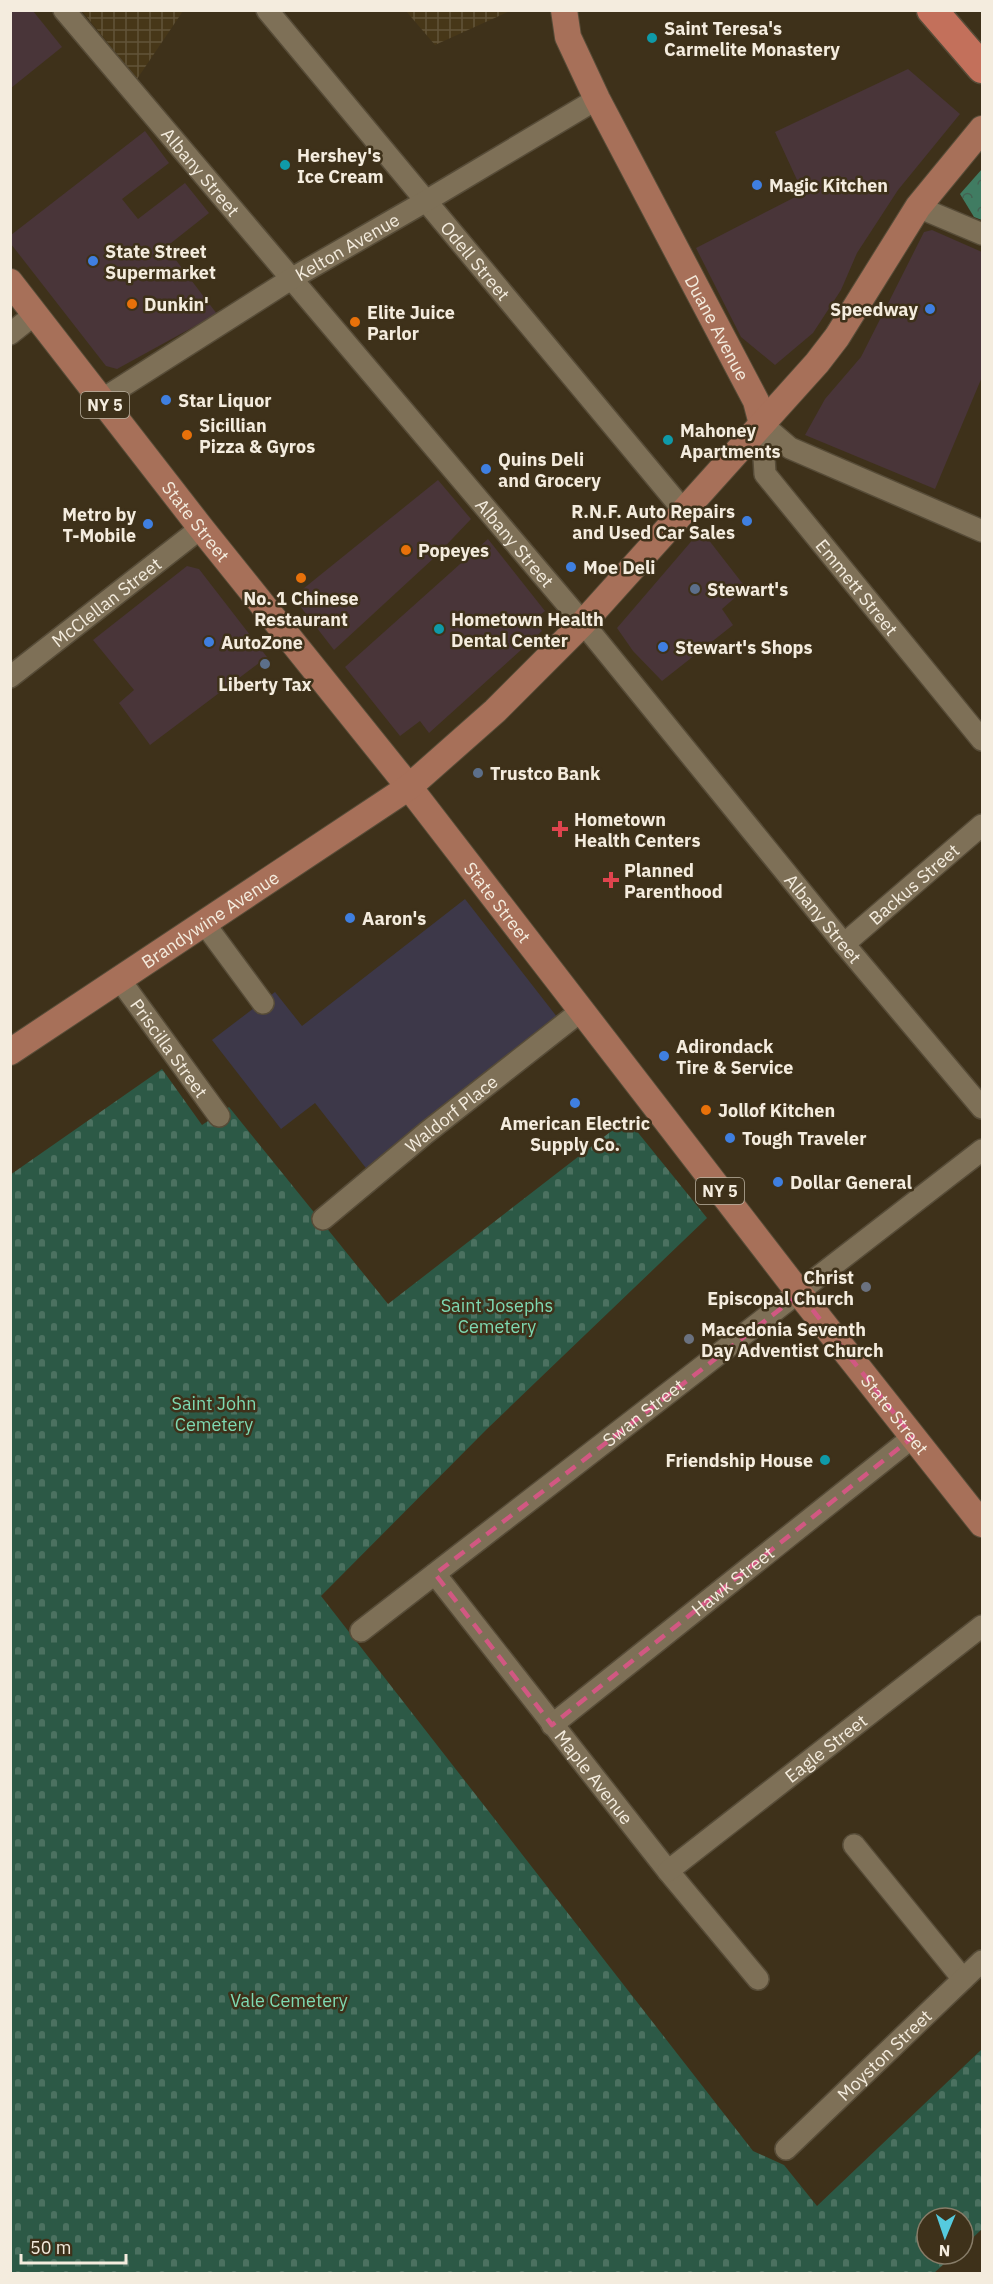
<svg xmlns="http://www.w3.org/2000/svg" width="993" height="2284" font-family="'IBM Plex Sans',sans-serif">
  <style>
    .commercial { fill: #493539 }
    .industrial { fill: url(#industrial-grid) }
    .medical { fill: #3d3849 }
    .forest { fill: url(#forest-crowns) }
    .cemetery { fill: url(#cemetery-stones) }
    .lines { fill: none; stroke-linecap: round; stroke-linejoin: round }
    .minor-casing { stroke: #574c38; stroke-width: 24 }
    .major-casing { stroke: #574c38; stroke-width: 28 }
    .highway-casing { stroke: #574c38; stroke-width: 33 }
    .minor { stroke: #7e7057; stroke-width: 21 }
    .major { stroke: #a77059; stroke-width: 26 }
    .highway { stroke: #c3705b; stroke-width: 30 }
    .marked { fill: none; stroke: #d15882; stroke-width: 4.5; stroke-dasharray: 12 8; stroke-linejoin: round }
    .culture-dot { fill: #0f9aa8; stroke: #3e311a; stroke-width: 2 }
    .shop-dot { fill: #3f7fe0; stroke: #3e311a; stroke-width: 2 }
    .food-dot { fill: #e8710a; stroke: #3e311a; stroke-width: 2 }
    .service-dot { fill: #5c6f8a; stroke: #3e311a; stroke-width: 2 }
    .health-dot { fill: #e0444e; stroke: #3e311a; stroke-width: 2 }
    .worship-dot { fill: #6b7280; stroke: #3e311a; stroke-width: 2 }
    .labels { text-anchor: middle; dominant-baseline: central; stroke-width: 5; stroke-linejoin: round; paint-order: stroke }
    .shield { fill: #3e311a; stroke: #bdb4a3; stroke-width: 1.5 }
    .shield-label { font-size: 16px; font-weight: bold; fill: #f4ecde }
    .poi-label { font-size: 18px; font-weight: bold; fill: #f4ecde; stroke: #3e311a; text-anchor: start }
    .street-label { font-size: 18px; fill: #f4ecde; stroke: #3e311a }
    .park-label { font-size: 18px; fill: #7ed9b2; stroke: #3e311a }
  </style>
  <defs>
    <pattern id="industrial-grid" width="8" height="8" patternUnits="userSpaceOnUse" patternTransform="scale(1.5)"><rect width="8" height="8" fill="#473718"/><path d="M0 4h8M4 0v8" fill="none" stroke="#625439"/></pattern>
    <pattern id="forest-crowns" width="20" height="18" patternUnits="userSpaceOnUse" patternTransform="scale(1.5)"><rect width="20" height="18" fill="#407c62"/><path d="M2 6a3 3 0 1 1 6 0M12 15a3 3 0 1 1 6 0" fill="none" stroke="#446252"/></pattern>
    <pattern id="cemetery-stones" width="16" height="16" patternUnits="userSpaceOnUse" patternTransform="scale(1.5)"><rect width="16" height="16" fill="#2c5946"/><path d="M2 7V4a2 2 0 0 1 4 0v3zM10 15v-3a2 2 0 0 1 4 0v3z" fill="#4b7160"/></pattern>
  </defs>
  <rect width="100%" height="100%" fill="#3e311a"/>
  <!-- commercial -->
  <g class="commercial">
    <polygon points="11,10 33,11 62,47 11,88"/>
    <polygon points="908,69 960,114 898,190 857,253 841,290 813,333 775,365 741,337 696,248 803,193 775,132"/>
    <polygon points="145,131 169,163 122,199 138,219 185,183 209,213 166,247 217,314 117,369 106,366 11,244 11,235"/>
    <polygon points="932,230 982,252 982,377 935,489 805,435 825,399 861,357 924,232"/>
    <polygon points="438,480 471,519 435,557 334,650 293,597"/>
    <polygon points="701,530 746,588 722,609 733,625 662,681 633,651 617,628"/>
    <polygon points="488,539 545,611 534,620 542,631 429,733 420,721 400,736 345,667"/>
    <polygon points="187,566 199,569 267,657 150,745 119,703 134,690 93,640"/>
  </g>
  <!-- industrial -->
  <g class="industrial">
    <polygon points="82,11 183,11 137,79"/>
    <polygon points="406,11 510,11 435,45"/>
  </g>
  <!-- medical -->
  <polygon class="medical" points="465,899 561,1022 369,1172 315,1103 281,1129 212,1040 275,992 302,1026"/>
  <!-- forest -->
  <polygon class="forest" points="982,169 982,220 974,217 960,194"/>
  <!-- cemetery -->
  <polygon class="cemetery" points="162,1069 202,1125 229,1107 388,1304 627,1119 707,1218 487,1429 321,1596 753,2151 784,2165 817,2206 982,2049 982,2229 963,2247 963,2218 927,2218 927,2254 955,2254 934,2273 11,2273 10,1175"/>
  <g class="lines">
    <defs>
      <g id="minor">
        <path id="s1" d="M64 10 583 623 844 944 982 1108"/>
        <path id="s2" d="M267 10 684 511"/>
        <polyline points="918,207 982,234"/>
        <polyline points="10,334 35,314"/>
        <path id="s3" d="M101 400 291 279 426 201 597 99"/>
        <path id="s4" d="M762 424 765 474 982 740"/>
        <polyline points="762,424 790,448 982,531"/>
        <path id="s5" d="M10 677 201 528"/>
        <polyline points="204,923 263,1003"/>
        <path id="s6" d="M844 944 982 825"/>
        <path id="s7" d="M120 980 219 1116"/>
        <path id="s8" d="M323 1219 426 1133 581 1011"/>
        <path id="s9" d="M435 1574 668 1871 758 1979"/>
        <path id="s10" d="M361 1631 982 1150"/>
        <path id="s11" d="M552 1725 913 1437"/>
        <polyline points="854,1845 963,1979"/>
        <path id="s12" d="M668 1871 982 1626"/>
        <path id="s13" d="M786 2149 982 1961"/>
      </g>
      <g id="major">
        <path id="s14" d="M564 10 568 37 597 99 756 401 762 424"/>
        <path id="s15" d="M10 282 201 528 409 787 800 1294 982 1524"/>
        <path id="s16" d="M10 1052 409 787 495 711 583 623 817 363 837 337 918 207 982 129"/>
      </g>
      <polyline id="highway" points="932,10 982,68"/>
    </defs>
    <!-- minor casing -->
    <use href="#minor" class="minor-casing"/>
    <!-- major casing -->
    <use href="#major" class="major-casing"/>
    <!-- highway casing -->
    <use href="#highway" class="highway-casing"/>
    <!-- minor -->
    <use href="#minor" class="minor"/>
    <!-- major -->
    <use href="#major" class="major"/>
    <!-- highway -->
    <use href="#highway" class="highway"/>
  </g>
  <!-- marked area -->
  <path class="marked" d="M800 1294 913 1437 552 1725 435 1574Z"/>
  <!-- markers -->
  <g class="culture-dot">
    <circle cx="652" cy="38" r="6"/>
    <circle cx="285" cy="165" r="6"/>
    <circle cx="668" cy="440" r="6"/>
    <circle cx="439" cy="629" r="6"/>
    <circle cx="825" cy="1460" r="6"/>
  </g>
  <g class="shop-dot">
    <circle cx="757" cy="185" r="6"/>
    <circle cx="93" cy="261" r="6"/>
    <circle cx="930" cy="309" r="6"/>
    <circle cx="166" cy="400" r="6"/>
    <circle cx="486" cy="469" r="6"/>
    <circle cx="747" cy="521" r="6"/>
    <circle cx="148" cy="524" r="6"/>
    <circle cx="571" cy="567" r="6"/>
    <circle cx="209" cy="642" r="6"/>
    <circle cx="663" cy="647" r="6"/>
    <circle cx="350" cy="918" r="6"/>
    <circle cx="664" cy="1056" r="6"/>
    <circle cx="575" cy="1103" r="6"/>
    <circle cx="730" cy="1138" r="6"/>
    <circle cx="778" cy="1182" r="6"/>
  </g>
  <g class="food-dot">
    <circle cx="132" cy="304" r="6"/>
    <circle cx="355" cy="322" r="6"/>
    <circle cx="187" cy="435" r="6"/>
    <circle cx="406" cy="550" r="6"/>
    <circle cx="301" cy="578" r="6"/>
    <circle cx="706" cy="1110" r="6"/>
  </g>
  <g class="service-dot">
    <circle cx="695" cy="589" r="6"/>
    <circle cx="265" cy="664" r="6"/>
    <circle cx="478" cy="773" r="6"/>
  </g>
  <g class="health-dot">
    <path d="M557 820h6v6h6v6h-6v6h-6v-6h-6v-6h6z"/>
    <path d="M608 871h6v6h6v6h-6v6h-6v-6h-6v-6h6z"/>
  </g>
  <g class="worship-dot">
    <circle cx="866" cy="1287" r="6"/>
    <circle cx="689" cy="1339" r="6"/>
  </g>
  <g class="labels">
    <!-- shield labels -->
    <g class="shield">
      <rect x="81" y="392" width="48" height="26" rx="4.5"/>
      <rect x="696" y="1178" width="48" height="26" rx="4.5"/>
    </g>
    <g class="shield-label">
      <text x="105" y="405">NY 5</text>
      <text x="720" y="1191">NY 5</text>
    </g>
    <!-- poi labels -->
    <g class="poi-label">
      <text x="664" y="28">Saint Teresa's<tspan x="664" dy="21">Carmelite Monastery</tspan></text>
      <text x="297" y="155">Hershey's<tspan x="297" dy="21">Ice Cream</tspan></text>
      <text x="769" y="185">Magic Kitchen</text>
      <text x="105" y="251">State Street<tspan x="105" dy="21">Supermarket</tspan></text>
      <text x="144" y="304">Dunkin'</text>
      <text x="918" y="309" text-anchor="end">Speedway</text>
      <text x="367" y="312">Elite Juice<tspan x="367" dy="21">Parlor</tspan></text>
      <text x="178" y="400">Star Liquor</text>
      <text x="199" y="425">Sicillian<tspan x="199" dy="21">Pizza &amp; Gyros</tspan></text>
      <text x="680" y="430">Mahoney<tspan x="680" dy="21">Apartments</tspan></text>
      <text x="498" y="459">Quins Deli<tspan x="498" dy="21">and Grocery</tspan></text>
      <text x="735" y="511" text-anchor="end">R.N.F. Auto Repairs<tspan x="735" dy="21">and Used Car Sales</tspan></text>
      <text x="136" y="514" text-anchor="end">Metro by<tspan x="136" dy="21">T-Mobile</tspan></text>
      <text x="418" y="550">Popeyes</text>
      <text x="583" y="567">Moe Deli</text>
      <text x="707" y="589">Stewart's</text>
      <text x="301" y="598" text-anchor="middle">No. 1 Chinese<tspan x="301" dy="21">Restaurant</tspan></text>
      <text x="451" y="619">Hometown Health<tspan x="451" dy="21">Dental Center</tspan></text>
      <text x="221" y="642">AutoZone</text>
      <text x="675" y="647">Stewart's Shops</text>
      <text x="265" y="684" text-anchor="middle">Liberty Tax</text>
      <text x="490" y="773">Trustco Bank</text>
      <text x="574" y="819">Hometown<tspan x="574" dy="21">Health Centers</tspan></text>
      <text x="624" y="870">Planned<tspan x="624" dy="21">Parenthood</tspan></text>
      <text x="362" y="918">Aaron's</text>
      <text x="676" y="1046">Adirondack<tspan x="676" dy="21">Tire &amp; Service</tspan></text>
      <text x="718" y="1110">Jollof Kitchen</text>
      <text x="575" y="1123" text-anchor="middle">American Electric<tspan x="575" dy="21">Supply Co.</tspan></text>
      <text x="742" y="1138">Tough Traveler</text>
      <text x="790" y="1182">Dollar General</text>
      <text x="854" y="1277" text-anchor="end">Christ<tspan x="854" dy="21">Episcopal Church</tspan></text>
      <text x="701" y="1329">Macedonia Seventh<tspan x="701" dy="21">Day Adventist Church</tspan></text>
      <text x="813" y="1460" text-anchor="end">Friendship House</text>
    </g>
    <!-- street labels -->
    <g class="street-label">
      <text stroke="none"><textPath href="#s1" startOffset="212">Albany Street</textPath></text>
      <text stroke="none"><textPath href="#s3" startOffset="290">Kelton Avenue</textPath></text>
      <text stroke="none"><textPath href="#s2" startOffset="326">Odell Street</textPath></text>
      <text stroke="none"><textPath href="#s14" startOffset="354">Duane Avenue</textPath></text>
      <text stroke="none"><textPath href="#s15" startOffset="303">State Street</textPath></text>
      <text stroke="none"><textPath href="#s1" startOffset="698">Albany Street</textPath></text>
      <text stroke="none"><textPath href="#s4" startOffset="196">Emmett Street</textPath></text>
      <text stroke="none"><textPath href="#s5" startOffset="122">McClellan Street</textPath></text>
      <text stroke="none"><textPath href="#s6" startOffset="92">Backus Street</textPath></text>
      <text stroke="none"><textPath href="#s15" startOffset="789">State Street</textPath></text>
      <text stroke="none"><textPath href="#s1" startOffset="1184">Albany Street</textPath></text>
      <text stroke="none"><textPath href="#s16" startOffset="240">Brandywine Avenue</textPath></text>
      <text stroke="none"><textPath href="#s7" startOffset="84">Priscilla Street</textPath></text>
      <text stroke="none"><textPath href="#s8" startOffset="166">Waldorf Place</textPath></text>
      <text stroke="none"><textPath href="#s10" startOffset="357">Swan Street</textPath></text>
      <text stroke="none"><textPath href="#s15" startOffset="1437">State Street</textPath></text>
      <text stroke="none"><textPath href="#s11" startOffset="231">Hawk Street</textPath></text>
      <text stroke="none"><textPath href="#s12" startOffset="200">Eagle Street</textPath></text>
      <text stroke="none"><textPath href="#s9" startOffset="258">Maple Avenue</textPath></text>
      <text stroke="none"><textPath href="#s13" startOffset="136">Moyston Street</textPath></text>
    </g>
    <!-- park labels -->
    <g class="park-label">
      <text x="497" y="1305">Saint Josephs<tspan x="497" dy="21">Cemetery</tspan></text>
      <text x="214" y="1403">Saint John<tspan x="214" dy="21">Cemetery</tspan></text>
      <text x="289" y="2000">Vale Cemetery</text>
    </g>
  </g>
  <!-- border -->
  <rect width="993" height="2284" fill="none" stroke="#f4ecde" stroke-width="24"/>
  <!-- north arrow -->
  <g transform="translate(945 2236) rotate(182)"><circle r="28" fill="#3e311a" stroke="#877c68" stroke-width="1.5"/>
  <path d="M0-4.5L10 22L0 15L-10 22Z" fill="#55cade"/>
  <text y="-9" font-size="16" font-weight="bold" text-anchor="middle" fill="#f4ecde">N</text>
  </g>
  <!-- scale -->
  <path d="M21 2254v9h105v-9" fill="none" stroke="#f4ecde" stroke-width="3"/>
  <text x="30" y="2254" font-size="18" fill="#f4ecde" stroke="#3e311a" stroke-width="4.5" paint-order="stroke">50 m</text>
</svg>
